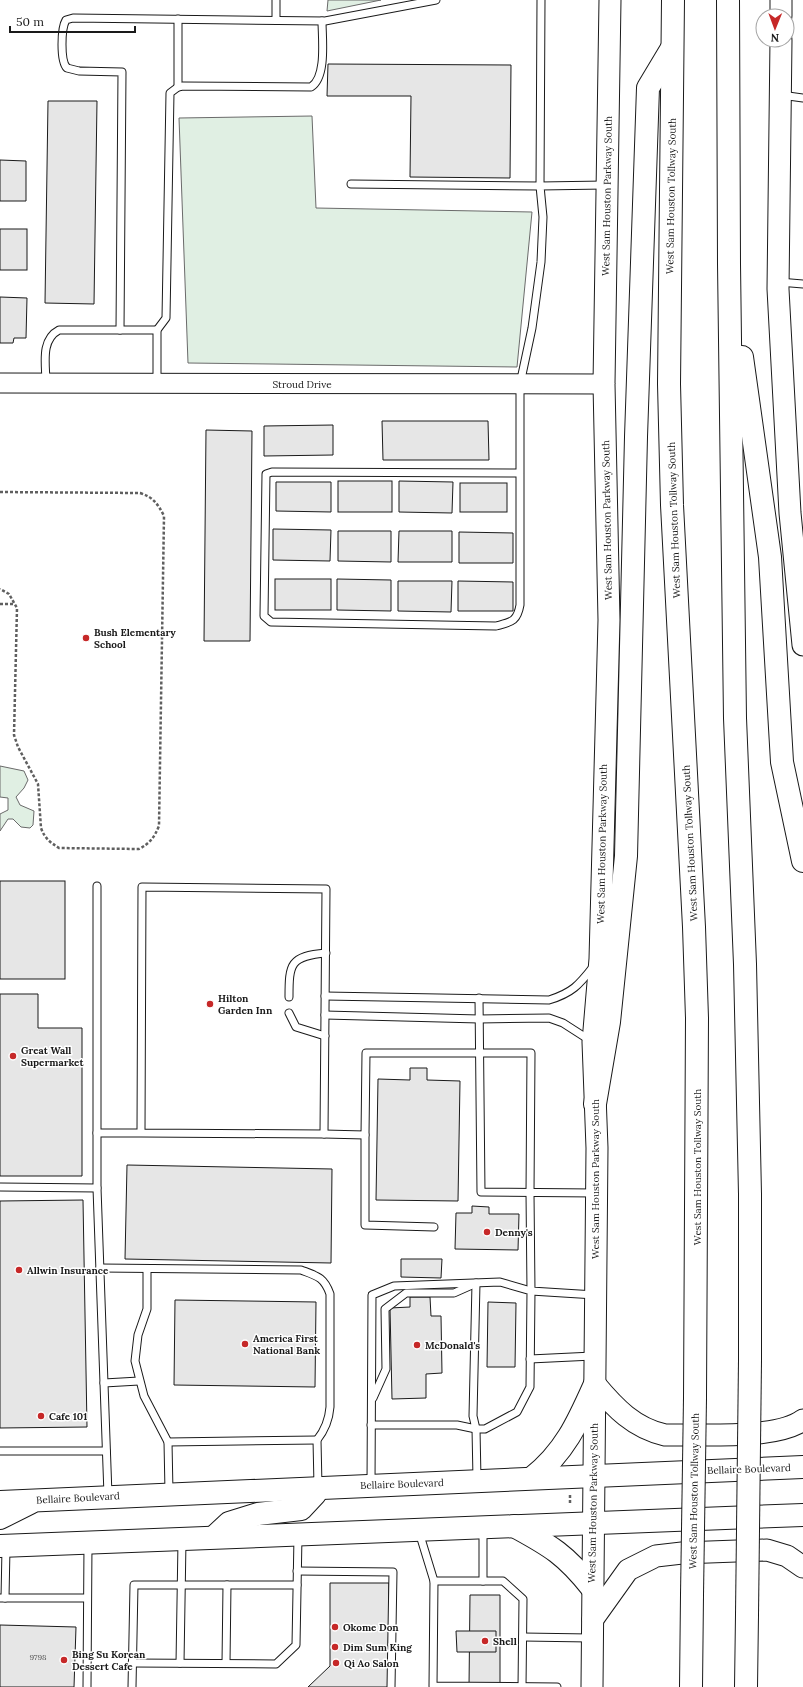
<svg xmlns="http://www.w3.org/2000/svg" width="803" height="1687" font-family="Lora,serif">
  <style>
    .green { fill: #e0efe3; stroke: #6a6a6a }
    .building { fill: #e6e6e6; stroke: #1a1a1a }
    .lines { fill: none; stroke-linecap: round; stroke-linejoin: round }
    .service-casing { stroke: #1a1a1a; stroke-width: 9 }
    .tertiary-casing { stroke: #1a1a1a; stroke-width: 21 }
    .secondary-casing { stroke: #1a1a1a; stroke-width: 23 }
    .primary-casing { stroke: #1a1a1a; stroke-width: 24 }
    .motorway-casing { stroke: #1a1a1a; stroke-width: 24 }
    .path { stroke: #5f5f5f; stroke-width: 2.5; stroke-dasharray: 3 2; stroke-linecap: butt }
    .service { stroke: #fff; stroke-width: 7 }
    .tertiary { stroke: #fff; stroke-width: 19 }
    .secondary { stroke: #fff; stroke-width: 21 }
    .primary { stroke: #fff; stroke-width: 22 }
    .motorway { stroke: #fff; stroke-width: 22 }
    .motorway-bridge-casing { stroke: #1a1a1a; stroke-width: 24; stroke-linecap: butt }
    .motorway-bridge { stroke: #fff; stroke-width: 22 }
    .poi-dot { fill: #c62828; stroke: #fff; stroke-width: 1.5 }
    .labels { text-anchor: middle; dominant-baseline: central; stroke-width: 3; stroke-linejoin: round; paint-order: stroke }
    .number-label { font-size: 8px; fill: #4d4d4d }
    .street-label { font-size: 10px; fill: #1a1a1a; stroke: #fff }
    .poi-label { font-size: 10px; font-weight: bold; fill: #1a1a1a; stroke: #fff; text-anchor: start }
  </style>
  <rect width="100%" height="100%" fill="#fff"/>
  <!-- green -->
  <g class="green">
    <polygon points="328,0 381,0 327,11"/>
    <polygon points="312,116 316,208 532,212 517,367 188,363 179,118"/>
    <polygon points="0,766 24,771 28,780 24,788 16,797 20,805 34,811 33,825 30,828 21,827 13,819 8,819 0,831 0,814 8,810 8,798 0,797"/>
  </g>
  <!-- building -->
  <g class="building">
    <polygon points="328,64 511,65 510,178 410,177 411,96 327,96"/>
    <polygon points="48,101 97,101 94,304 45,303"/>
    <polygon points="0,160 26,161 26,201 0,201"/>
    <rect x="0" y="229" width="27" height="41"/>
    <polygon points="0,297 27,298 26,338 14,338 13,343 0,343"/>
    <polygon points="382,421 488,421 489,460 383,460"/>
    <polygon points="333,425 333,455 264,456 264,426"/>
    <polygon points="206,430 252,431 250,641 204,641"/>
    <rect x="338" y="481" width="54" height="31"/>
    <polygon points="399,481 453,482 452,513 399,512"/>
    <polygon points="276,482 331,482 331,512 276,511"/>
    <rect x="460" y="483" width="47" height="29"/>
    <polygon points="273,529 331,530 330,561 273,560"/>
    <polygon points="338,531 391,531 391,562 338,561"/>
    <polygon points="399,531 452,531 452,562 398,562"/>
    <polygon points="459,532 513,533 513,563 459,563"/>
    <rect x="275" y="579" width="56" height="31"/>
    <polygon points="337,579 391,580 391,611 337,610"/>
    <polygon points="398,581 452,581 451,612 398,611"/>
    <polygon points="458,581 513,582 513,611 458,611"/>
    <rect x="0" y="881" width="65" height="98"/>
    <polygon points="0,994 38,994 38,1028 82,1028 82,1176 0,1176"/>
    <polygon points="410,1068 427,1068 427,1080 460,1081 458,1201 376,1200 378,1079 410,1080"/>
    <polygon points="127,1165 332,1169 331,1263 125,1259"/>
    <polygon points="83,1200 87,1427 0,1428 0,1201"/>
    <polygon points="472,1206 489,1207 489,1214 519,1214 518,1250 455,1249 456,1213 472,1213"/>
    <polygon points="401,1259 442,1259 441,1278 401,1277"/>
    <polygon points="410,1297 430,1297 431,1316 441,1316 442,1373 426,1374 426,1398 392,1399 390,1308 410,1307"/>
    <polygon points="175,1300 316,1302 315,1387 174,1385"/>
    <polygon points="488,1302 516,1303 515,1367 487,1367"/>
    <polygon points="330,1583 389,1583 388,1687 308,1687 330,1666"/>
    <polygon points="470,1595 500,1595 500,1687 469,1687"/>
    <polygon points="0,1625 76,1627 74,1687 0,1687"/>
    <polygon points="456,1631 496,1631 496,1652 457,1652"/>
  </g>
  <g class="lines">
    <defs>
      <g id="service">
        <polyline points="276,20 276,0"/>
        <polyline points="178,87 178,19"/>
        <polyline points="781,95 803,98"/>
        <polyline points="351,184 540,186 541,0"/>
        <polyline points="779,282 803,284"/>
        <polyline points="120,330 157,330"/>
        <path d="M46 383C46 365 40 340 59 330H120L122 72 79 71 67 68C60 61 61 28 66 20L73 18 325 21 436 0"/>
        <path d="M157 383V330L166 318 170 93 178 87 183 86 311 87C327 77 322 38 322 21"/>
        <path d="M520 473 272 472 266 474 264 616 271 622 496 626C511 622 517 622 520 605V384L532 328 541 262 543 217 540 186 605 185"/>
        <polyline points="97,886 97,1188 108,1495"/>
        <path d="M325 996 549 1000C572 993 579 985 593 967"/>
        <path d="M289 997C289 964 290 956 326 953"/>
        <polyline points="479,998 481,1192 595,1193"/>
        <polyline points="289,1013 296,1027 325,1036"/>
        <polyline points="325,1015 479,1019 549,1018 563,1023 591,1041"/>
        <polyline points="97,1133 141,1133 142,887 326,889 324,1134 141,1133"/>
        <polyline points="324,1134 365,1135 366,1053 531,1053 530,1193 531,1291 595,1295"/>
        <polyline points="365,1135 365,1225 434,1227"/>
        <polyline points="0,1187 97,1188"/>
        <path d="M100 1268 301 1270C317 1276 324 1277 330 1294V1407C329 1420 325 1430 317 1440L318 1486"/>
        <polyline points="147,1269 147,1309 138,1335 135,1361 144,1396 168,1442 169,1492"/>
        <polyline points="530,1359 593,1356"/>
        <polyline points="104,1383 139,1381"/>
        <polyline points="373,1398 386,1369 385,1309 406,1293 454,1293 472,1285"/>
        <polyline points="371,1425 457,1425 476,1429 473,1416 476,1283"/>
        <polyline points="168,1442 317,1440"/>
        <polyline points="0,1451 106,1451"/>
        <polyline points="371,1484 372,1295 394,1286 500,1282 531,1291 530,1387 517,1412 485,1429 476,1429 477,1479"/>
        <polyline points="419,1532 434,1581 433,1686 557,1687"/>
        <polyline points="297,1571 393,1572 391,1687"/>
        <polyline points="434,1581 503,1581 523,1599 522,1687"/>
        <polyline points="483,1581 483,1529"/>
        <polyline points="0,1598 87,1598"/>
        <polyline points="5,1598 6,1548"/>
        <polyline points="523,1637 590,1638"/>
        <polyline points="132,1663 276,1664 296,1645 298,1536"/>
        <polyline points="180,1663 182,1541"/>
        <polyline points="226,1663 227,1585"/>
        <polyline points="87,1687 88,1544"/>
        <polyline points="132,1687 134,1585 297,1585"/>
      </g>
      <polyline id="tertiary" points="0,383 604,384"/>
      <g id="secondary">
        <polyline points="781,16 781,0"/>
        <polyline points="781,40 778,289 790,513 803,645"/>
        <path d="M595 1384C615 1408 634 1428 665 1435 700 1434 776 1440 803 1420"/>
        <polyline points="593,1619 628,1570 656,1556 682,1553 767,1550 787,1556 803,1567"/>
        <polyline points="592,1687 597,1148 593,1042 600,959 609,620 604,384 610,0"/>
      </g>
      <g id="primary">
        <path d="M532 1478C565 1452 578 1422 595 1384"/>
        <polyline points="0,1502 803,1467"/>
        <polyline points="0,1518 30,1503"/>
        <path d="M514 1526C551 1546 566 1555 592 1588"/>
        <polyline points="214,1537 229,1523 258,1514 301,1509 315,1494 318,1488"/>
        <polyline points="0,1546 803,1515"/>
      </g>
      <g id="motorway">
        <polyline points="673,0 669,384 672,505 694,927 697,1018 695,1398"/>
        <polyline points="728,0 729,264 735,718 745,964 750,1194 750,1360"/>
        <polyline points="742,357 770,557 782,762 803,861"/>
        <polyline points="595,1104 609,1022 626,856 636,437 648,88 672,48"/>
        <polyline points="691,1687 692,1595"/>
        <polyline points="746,1687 747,1615"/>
      </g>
    </defs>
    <!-- service casing -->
    <use href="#service" class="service-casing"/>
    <!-- tertiary casing -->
    <use href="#tertiary" class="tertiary-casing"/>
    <!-- secondary casing -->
    <use href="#secondary" class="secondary-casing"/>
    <!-- primary casing -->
    <use href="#primary" class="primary-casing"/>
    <!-- motorway casing -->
    <use href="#motorway" class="motorway-casing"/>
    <!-- path -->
    <g class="path">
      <path d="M0 492 140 493C153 497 158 504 164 516L159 826C154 838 150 843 139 849L59 848C50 842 45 839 41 828L38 784 18 747 14 735 17 608 9 594 0 589"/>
      <polyline points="0,604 14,604"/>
      <polyline points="570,1495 570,1504"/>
    </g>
    <!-- service -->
    <use href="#service" class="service"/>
    <!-- tertiary -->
    <use href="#tertiary" class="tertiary"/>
    <!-- secondary -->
    <use href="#secondary" class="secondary"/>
    <!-- primary -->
    <use href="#primary" class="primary"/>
    <!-- motorway -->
    <use href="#motorway" class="motorway"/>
    <defs>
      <g id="motorway-bridge">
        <polyline points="692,1595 695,1398"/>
        <polyline points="747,1615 750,1360"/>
      </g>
    </defs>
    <!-- motorway-bridge casing -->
    <use href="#motorway-bridge" class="motorway-bridge-casing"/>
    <!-- motorway-bridge -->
    <use href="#motorway-bridge" class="motorway-bridge"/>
  </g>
  <!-- markers -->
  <g class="poi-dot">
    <circle cx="86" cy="638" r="4"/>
    <circle cx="210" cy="1004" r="4"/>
    <circle cx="13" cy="1056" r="4"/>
    <circle cx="487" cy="1232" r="4"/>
    <circle cx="19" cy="1270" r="4"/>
    <circle cx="245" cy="1344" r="4"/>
    <circle cx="417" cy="1345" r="4"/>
    <circle cx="41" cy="1416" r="4"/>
    <circle cx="335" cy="1627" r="4"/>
    <circle cx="485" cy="1641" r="4"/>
    <circle cx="335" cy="1647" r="4"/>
    <circle cx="64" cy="1660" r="4"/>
    <circle cx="336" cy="1663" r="4"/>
  </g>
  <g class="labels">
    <!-- number labels -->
    <g class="number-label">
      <text x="38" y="1657">9798</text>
    </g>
    <!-- street labels -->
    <g class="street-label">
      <text transform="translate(607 196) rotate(-89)">West Sam Houston Parkway South</text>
      <text transform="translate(671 196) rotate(-89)">West Sam Houston Tollway South</text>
      <text x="302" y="384">Stroud Drive</text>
      <text transform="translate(607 520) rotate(-91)">West Sam Houston Parkway South</text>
      <text transform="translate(674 520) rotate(-92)">West Sam Houston Tollway South</text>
      <text transform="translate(690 843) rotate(-93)">West Sam Houston Tollway South</text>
      <text transform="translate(602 844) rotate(-89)">West Sam Houston Parkway South</text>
      <text transform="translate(697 1167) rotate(-90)">West Sam Houston Tollway South</text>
      <text transform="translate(595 1179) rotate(-90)">West Sam Houston Parkway South</text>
      <text transform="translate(749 1469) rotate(-2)">Bellaire Boulevard</text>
      <text transform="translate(402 1484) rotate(-2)">Bellaire Boulevard</text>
      <text transform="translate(694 1491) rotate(-89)">West Sam Houston Tollway South</text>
      <text transform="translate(78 1498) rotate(-3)">Bellaire Boulevard</text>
      <text transform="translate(593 1503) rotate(-89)">West Sam Houston Parkway South</text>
    </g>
    <!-- poi labels -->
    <g class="poi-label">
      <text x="94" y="632">Bush Elementary<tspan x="94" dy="12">School</tspan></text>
      <text x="218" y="998">Hilton<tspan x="218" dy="12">Garden Inn</tspan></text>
      <text x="21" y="1050">Great Wall<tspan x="21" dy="12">Supermarket</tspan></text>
      <text x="495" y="1232">Denny's</text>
      <text x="27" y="1270">Allwin Insurance</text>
      <text x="253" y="1338">America First<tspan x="253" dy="12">National Bank</tspan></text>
      <text x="425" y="1345">McDonald's</text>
      <text x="49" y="1416">Cafe 101</text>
      <text x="343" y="1627">Okome Don</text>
      <text x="493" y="1641">Shell</text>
      <text x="343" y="1647">Dim Sum King</text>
      <text x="72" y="1654">Bing Su Korean<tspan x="72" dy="12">Dessert Cafe</tspan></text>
      <text x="344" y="1663">Qi Ao Salon</text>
    </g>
  </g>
  <!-- north arrow -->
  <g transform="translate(775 28) rotate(181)"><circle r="19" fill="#ffffff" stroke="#a3a3a3"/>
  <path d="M0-3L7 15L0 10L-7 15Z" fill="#c62828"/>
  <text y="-6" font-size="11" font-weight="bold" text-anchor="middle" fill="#1a1a1a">N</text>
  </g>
  <!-- scale -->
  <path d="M10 26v6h125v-6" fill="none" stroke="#1a1a1a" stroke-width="2"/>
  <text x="16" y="26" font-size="12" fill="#1a1a1a" stroke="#ffffff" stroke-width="3" paint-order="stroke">50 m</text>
</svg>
